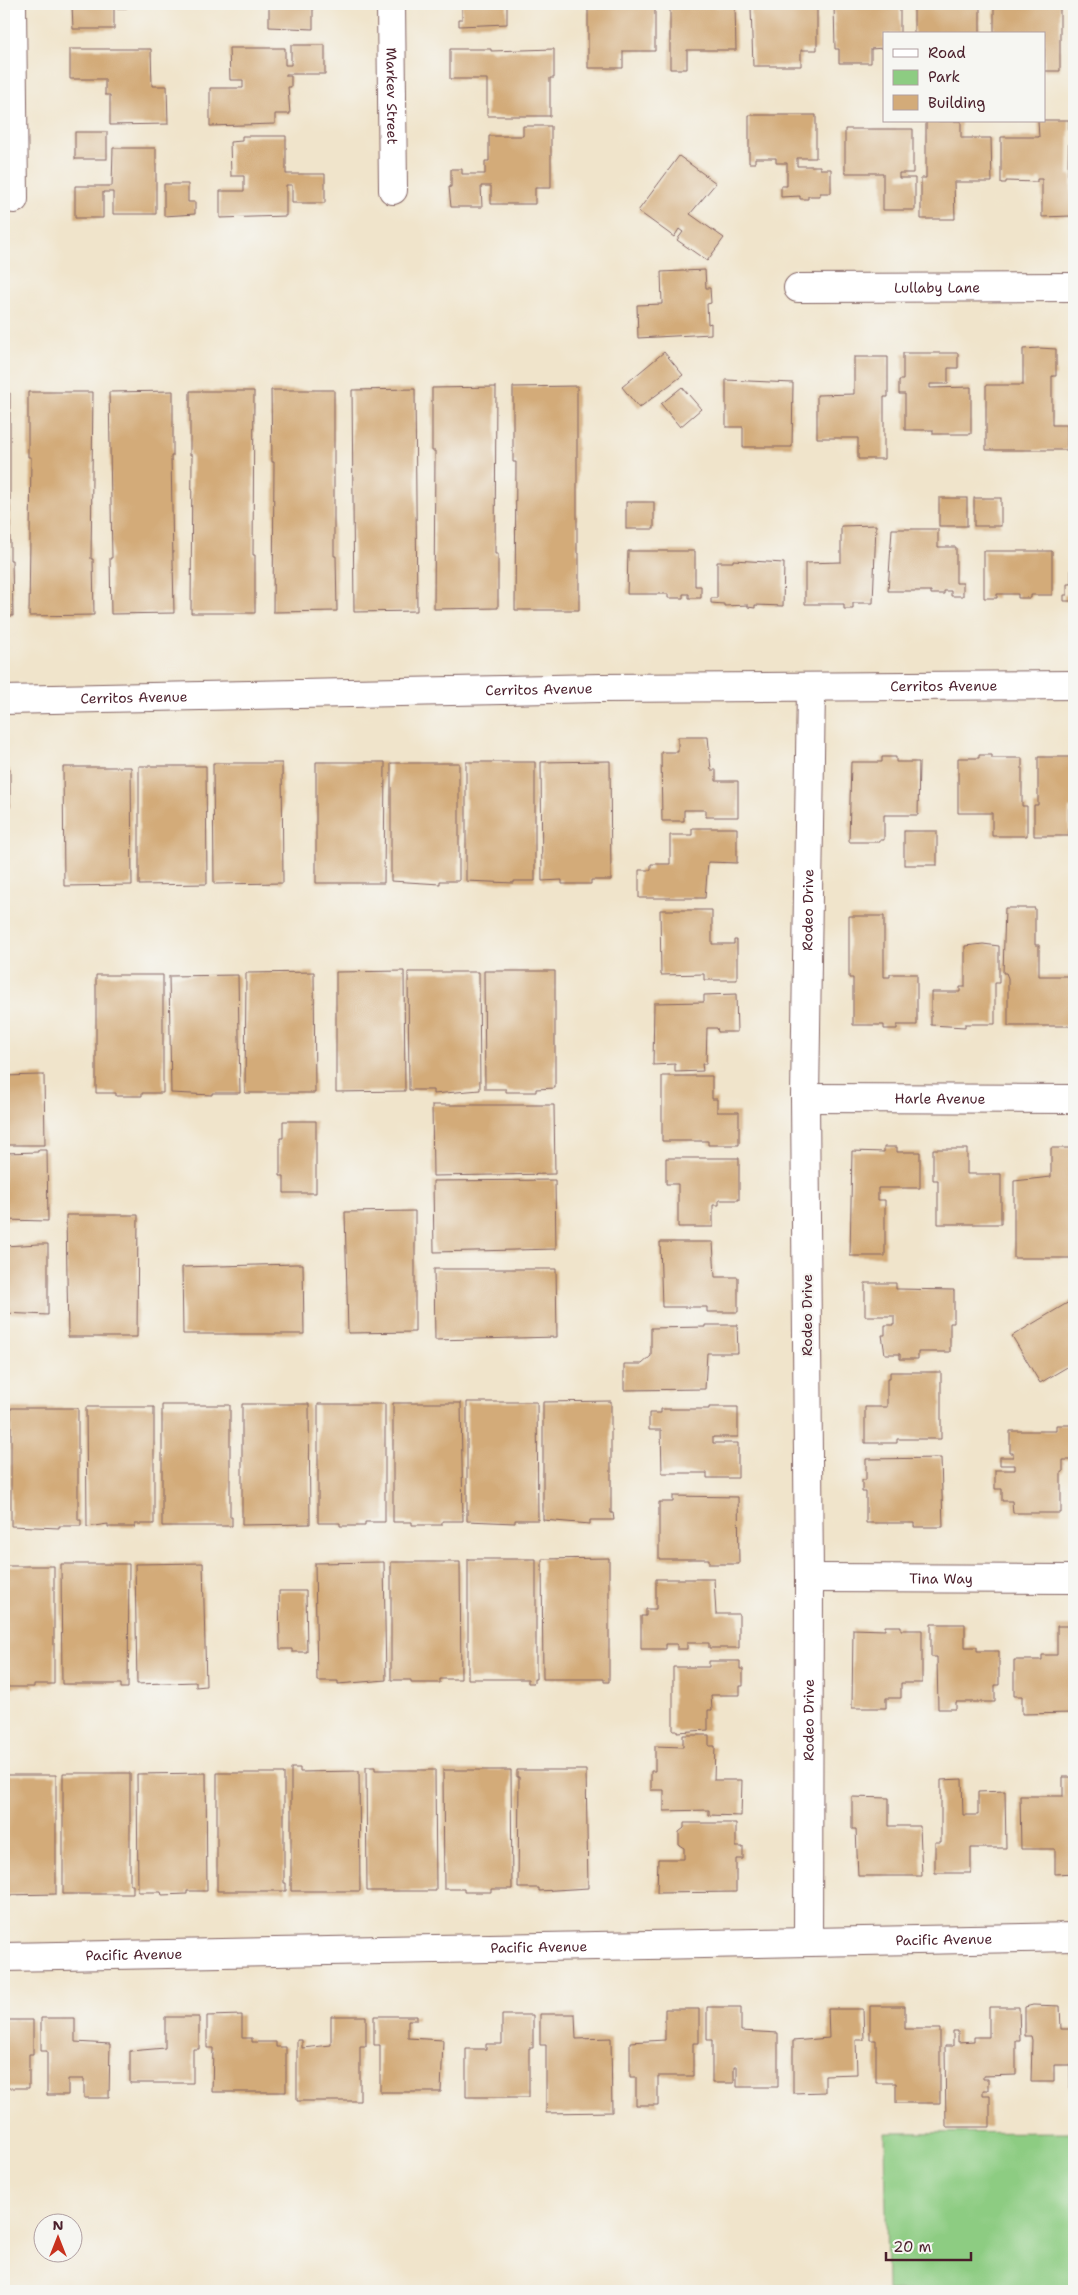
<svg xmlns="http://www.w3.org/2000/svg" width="1078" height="2295" font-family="'Shantell Sans',sans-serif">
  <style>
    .green { fill: #8dcc82; stroke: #6c7656 }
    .building { fill: #d3ab79 }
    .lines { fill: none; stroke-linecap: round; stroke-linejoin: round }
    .minor-casing { stroke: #846463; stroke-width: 30 }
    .minor { stroke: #fff; stroke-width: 28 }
    .labels { text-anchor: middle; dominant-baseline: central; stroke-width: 4.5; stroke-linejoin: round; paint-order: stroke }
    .street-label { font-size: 14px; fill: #4a1f2b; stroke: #f6f6f2 }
  </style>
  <rect width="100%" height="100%" fill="#f6f6f2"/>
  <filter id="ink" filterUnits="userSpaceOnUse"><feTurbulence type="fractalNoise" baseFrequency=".02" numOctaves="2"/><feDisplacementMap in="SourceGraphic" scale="10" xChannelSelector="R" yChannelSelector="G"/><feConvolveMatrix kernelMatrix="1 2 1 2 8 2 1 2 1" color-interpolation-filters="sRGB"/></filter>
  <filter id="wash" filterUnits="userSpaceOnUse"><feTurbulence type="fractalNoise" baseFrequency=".0096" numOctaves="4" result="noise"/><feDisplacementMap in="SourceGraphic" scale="20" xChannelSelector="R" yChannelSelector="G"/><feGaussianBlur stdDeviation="1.12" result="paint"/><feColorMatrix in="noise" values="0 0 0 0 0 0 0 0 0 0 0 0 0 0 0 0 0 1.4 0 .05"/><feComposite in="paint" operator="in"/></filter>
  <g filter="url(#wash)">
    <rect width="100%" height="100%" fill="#f0e4cb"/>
    <!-- green -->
    <polygon class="green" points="1074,2132 1074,2291 887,2291 885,2133"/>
    <g id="blocks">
      <!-- building -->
      <g class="building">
        <polygon points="72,4 127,4 127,8 114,8 114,29 73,29"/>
        <polygon points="269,4 318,4 318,7 313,7 313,29 269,27"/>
        <polygon points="462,4 507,4 507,24 459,26 459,19 462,19"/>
        <polygon points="607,4 655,4 655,51 623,51 623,68 588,68 588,8 607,8"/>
        <polygon points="670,4 696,4 696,7 700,7 700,5 710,5 710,7 731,7 731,5 735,5 736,50 687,50 687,69 670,69"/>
        <polygon points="789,4 817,6 817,50 801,50 801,66 753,66 751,7 753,5 789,6"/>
        <polygon points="856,4 900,4 900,34 884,34 884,48 871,49 871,63 839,63 839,49 835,49 834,5"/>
        <polygon points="914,4 922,4 922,7 951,7 951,4 980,6 980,34 914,34"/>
        <polygon points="1010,4 1060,4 1060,71 1044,71 1044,34 994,34 994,6 1010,6"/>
        <polygon points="291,45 325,45 325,74 286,74 286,76 291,76 291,87 288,87 290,114 275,114 275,124 210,126 210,88 243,88 243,80 230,80 229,48 285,48 285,65 291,65"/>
        <polygon points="70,49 151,49 152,86 167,86 168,124 110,125 110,95 105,95 105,79 70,79"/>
        <polygon points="450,49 491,49 491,51 554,49 554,78 550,78 550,116 487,116 487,79 450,79"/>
        <polygon points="749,115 816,115 816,158 797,158 797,166 820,166 820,169 831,169 831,193 820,193 820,196 808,196 808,199 800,199 800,196 781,197 781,186 787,186 787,163 776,163 776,158 755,158 755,163 749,163"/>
        <polygon points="1044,120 1069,120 1068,175 1071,175 1071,216 1042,217 1042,179 1037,179 1037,182 1006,181 1006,183 1001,183 1001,137 1039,137 1038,121"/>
        <polygon points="926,121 961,121 961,138 991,138 992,182 954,182 955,219 921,219 921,178 926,178"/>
        <polygon points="523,126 551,126 551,188 535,188 535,204 491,204 491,186 481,186 482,207 451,207 449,187 451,187 451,169 462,169 462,174 485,174 485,161 489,161 489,136 523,136"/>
        <polygon points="845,129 913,129 913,173 899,173 899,178 915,178 915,210 883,210 883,173 845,173"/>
        <rect x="75" y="132" width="32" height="27"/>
        <polygon points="242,136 286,136 286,174 325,174 325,203 292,203 292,185 286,185 286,216 220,218 220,191 244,191 244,176 231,176 230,142 242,141"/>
        <polygon points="113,148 156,148 156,214 113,214 113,192 103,192 103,218 75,218 75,186 112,186"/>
        <polygon points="679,156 716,183 690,214 724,238 707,261 677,240 683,232 679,229 674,237 638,211"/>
        <polygon points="164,184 188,184 188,202 195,202 195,214 164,216"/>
        <polygon points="705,270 706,288 710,288 711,303 707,304 708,324 711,323 711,334 638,338 637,305 662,304 661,272"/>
        <polygon points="1039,348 1056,349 1056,376 1052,376 1052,425 1067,425 1067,450 986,450 986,385 1023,385 1023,349"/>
        <polygon points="664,352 683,375 639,408 622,387"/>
        <polygon points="903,353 958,353 958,368 948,368 948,384 930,384 930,388 971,387 971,434 933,434 933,430 905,430 905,394 899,394 899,380 903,380"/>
        <polygon points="854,357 888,357 888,397 884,397 884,459 858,459 858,438 817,438 817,395 854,394"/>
        <polygon points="726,380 793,383 792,447 743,447 743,427 726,427"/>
        <polygon points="577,386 577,553 579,553 579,610 515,610 516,462 513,462 513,387"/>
        <polygon points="496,387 495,554 498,554 498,608 434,609 435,451 432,451 432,388"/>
        <polygon points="682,387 701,409 680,427 661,404"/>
        <polygon points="415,389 417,611 354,612 352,390"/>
        <polygon points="271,390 334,390 334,556 336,556 337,611 273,612 274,462 272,462"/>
        <polygon points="173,391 173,456 171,456 174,613 111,614 110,558 112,558 109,392"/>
        <polygon points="190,391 254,391 253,555 255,555 255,613 191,613 192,455 190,455"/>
        <polygon points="28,392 93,392 91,559 93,559 94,615 29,616 31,457 28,457"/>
        <polygon points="4,393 10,393 10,560 12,560 13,616 4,616"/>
        <rect x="939" y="498" width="28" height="28"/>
        <rect x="974" y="498" width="27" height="28"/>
        <rect x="626" y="502" width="28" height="27"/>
        <polygon points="876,525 873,603 853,603 853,609 844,609 844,604 805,604 805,563 841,562 841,526"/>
        <polygon points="892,529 938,529 938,547 956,547 956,583 963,583 963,596 951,596 951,591 944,591 944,594 931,594 931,591 888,591"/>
        <polygon points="628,551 695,551 695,586 701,586 701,598 689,598 689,594 683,594 683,598 668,598 668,594 627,594"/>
        <polygon points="984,551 1052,551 1052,595 1031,595 1031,598 1018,598 1018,594 997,594 997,598 984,598"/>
        <polygon points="1071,558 1074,558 1074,601 1064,601 1064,595 1067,595 1067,584 1071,584"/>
        <polygon points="733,560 784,563 783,606 755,605 755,608 748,607 748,605 724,606 724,604 711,603 711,598 717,598 717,562 733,562"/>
        <polygon points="678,737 708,737 711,770 716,770 716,781 738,781 738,817 706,817 706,810 684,810 684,821 662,821 661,752 678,752"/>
        <polygon points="979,755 992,755 992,758 1022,758 1022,806 1027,806 1027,836 992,836 992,813 958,813 958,758 979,758"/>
        <polygon points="882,757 896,757 896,762 919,762 918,815 884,815 884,840 880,840 880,842 849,842 851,762 882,762"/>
        <polygon points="1038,757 1074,757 1074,808 1069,808 1069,836 1034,836 1034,805 1038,805"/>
        <polygon points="610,761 611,880 591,880 591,884 562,884 562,880 542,881 541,762"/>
        <polygon points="316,762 385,762 384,883 316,883"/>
        <polygon points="466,762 535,762 535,881 514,881 514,883 466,881"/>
        <polygon points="213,763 282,763 283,883 214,884"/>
        <polygon points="391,763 459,763 459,881 440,881 440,884 391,881"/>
        <polygon points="139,766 206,766 207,884 139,885"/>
        <polygon points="63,767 131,767 132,885 64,886"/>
        <rect x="4" y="769" width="6" height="38"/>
        <polygon points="692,828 737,828 737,863 708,862 705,898 639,898 639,870 651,870 651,864 670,864 670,835 692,835"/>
        <rect x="904" y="831" width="33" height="34"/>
        <polygon points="1005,908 1035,908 1035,945 1039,945 1039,976 1070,976 1070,989 1074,989 1074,1026 1008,1026 1008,978 1006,973 1003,973"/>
        <polygon points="660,910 712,910 712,944 734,944 734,940 737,940 737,980 704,980 704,974 661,975"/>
        <polygon points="849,916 884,916 884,977 890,977 890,974 917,974 917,1025 897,1025 897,1029 884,1029 884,1025 853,1025 853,978 849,978"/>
        <polygon points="983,944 999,946 999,983 995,983 995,1024 965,1024 965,1027 931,1025 931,992 960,992 960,987 965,987 965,946"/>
        <polygon points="404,971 405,1091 336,1092 336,972"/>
        <polygon points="484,971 555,971 555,1088 536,1089 536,1092 506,1092 506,1089 485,1089"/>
        <polygon points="314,972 315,1093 245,1093 246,973"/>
        <polygon points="408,972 479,972 480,1090 433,1094 433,1090 409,1090"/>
        <polygon points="96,975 163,975 163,1093 142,1093 142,1096 116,1096 116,1093 96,1093"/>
        <polygon points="238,975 240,1093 212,1093 212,1095 171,1093 169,976"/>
        <polygon points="736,994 737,1032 718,1032 717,1028 707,1028 706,1064 702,1064 703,1071 675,1072 675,1064 653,1065 654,1003 704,1002 704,995"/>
        <polygon points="39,1075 44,1075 45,1145 4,1145 4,1076"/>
        <polygon points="662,1076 712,1076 712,1099 717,1099 717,1112 739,1112 739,1145 708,1145 708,1141 662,1141"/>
        <polygon points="432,1105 554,1105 555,1174 433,1176"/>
        <polygon points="283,1121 316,1121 316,1193 284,1193 284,1176 280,1176 280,1138 283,1138"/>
        <polygon points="884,1147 897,1147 897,1152 920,1152 920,1188 878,1188 878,1200 885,1200 885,1256 850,1256 852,1151 884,1152"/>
        <polygon points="1051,1148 1074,1148 1074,1258 1014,1258 1014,1181 1051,1177"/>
        <polygon points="933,1149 967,1149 967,1174 1001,1174 1001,1224 938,1224 938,1180 933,1180"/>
        <polygon points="38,1150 47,1150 48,1221 4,1220 4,1153 38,1152"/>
        <polygon points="666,1158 739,1158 739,1200 719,1200 719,1205 713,1205 713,1227 678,1227 678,1184 666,1184"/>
        <polygon points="555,1180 556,1249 434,1252 433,1181"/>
        <polygon points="415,1211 415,1332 348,1333 345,1212"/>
        <polygon points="66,1215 138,1215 137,1337 68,1337"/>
        <polygon points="660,1242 713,1242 715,1277 738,1277 738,1312 707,1312 707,1307 662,1307"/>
        <polygon points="39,1244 48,1244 48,1315 4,1313 4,1246"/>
        <polygon points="295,1264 303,1264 304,1334 183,1334 182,1267"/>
        <polygon points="434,1269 556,1269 557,1337 435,1340"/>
        <polygon points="865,1283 896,1283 896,1289 899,1289 954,1290 954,1323 950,1323 950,1352 918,1352 918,1359 900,1359 900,1354 885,1354 882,1335 885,1335 885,1325 894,1325 894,1316 865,1316"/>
        <polygon points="1074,1299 1074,1363 1040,1383 1012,1336"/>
        <polygon points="705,1325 737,1325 738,1353 707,1353 705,1389 624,1390 624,1364 642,1364 651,1356 651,1328 705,1327"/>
        <polygon points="890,1372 941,1372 941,1439 897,1439 897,1443 865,1443 865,1407 887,1407 887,1379 890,1379"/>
        <polygon points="611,1401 611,1513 613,1513 614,1520 590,1520 590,1524 543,1520 543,1402"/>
        <polygon points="467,1402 537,1402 538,1520 515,1520 515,1523 467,1521"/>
        <polygon points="393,1403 461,1403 463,1521 442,1521 442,1525 412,1525 412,1522 393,1522"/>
        <polygon points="242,1404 309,1404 310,1524 242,1525"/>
        <polygon points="318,1404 385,1404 385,1522 365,1522 365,1526 340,1526 340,1523 318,1523"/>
        <polygon points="162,1405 230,1405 230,1517 232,1517 232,1526 162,1526"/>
        <polygon points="86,1407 154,1407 154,1524 135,1524 135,1527 108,1527 108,1524 87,1527"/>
        <polygon points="709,1407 738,1407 738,1437 713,1437 713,1443 738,1443 738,1478 707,1478 707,1473 662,1473 661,1430 649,1430 649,1413 661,1413 661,1409 709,1409"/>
        <polygon points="11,1408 78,1408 78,1520 81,1520 81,1526 59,1526 59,1528 11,1526"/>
        <polygon points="1056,1425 1074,1425 1074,1460 1063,1460 1063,1472 1061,1472 1061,1513 1013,1513 1012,1501 1002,1501 1002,1489 995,1489 995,1470 1015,1470 1015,1465 1000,1465 1000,1457 1013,1457 1013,1453 1010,1453 1010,1431 1056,1431"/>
        <polygon points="941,1458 943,1527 914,1527 914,1523 866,1523 866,1492 862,1492 862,1480 866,1480 866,1459"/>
        <polygon points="673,1496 738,1497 739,1564 709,1564 709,1559 659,1559 659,1502 673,1502"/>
        <polygon points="609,1558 609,1682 604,1682 604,1679 543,1679 542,1559"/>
        <polygon points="468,1559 536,1559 536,1679 534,1679 534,1683 528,1683 528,1679 468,1679"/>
        <polygon points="384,1562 386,1680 338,1684 338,1681 317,1681 315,1563"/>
        <polygon points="391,1562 460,1562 461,1679 440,1679 440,1683 411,1683 411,1680 391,1680"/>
        <polygon points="203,1563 206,1686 196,1687 196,1682 137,1684 135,1564"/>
        <polygon points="61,1564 129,1564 128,1688 121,1688 121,1684 62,1684"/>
        <polygon points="4,1566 54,1566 54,1684 34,1684 34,1687 7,1687 7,1685 4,1685"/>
        <polygon points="656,1579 714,1579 716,1614 739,1614 739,1648 709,1648 709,1643 687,1643 687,1649 677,1649 677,1644 666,1644 666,1649 641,1649 641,1616 646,1616 646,1609 656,1609"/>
        <polygon points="279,1591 306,1591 307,1652 292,1652 292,1649 280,1649"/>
        <polygon points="931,1624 965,1624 965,1647 977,1647 977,1651 999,1651 999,1685 995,1685 995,1702 956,1702 956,1709 938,1709 937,1657 931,1657"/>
        <polygon points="885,1626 901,1626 901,1630 922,1630 922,1683 901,1683 901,1698 886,1698 886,1708 852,1708 853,1629 885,1630"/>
        <polygon points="1057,1626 1074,1626 1074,1713 1022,1714 1022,1696 1014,1696 1014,1660 1042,1660 1042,1655 1057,1655"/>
        <polygon points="709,1661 740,1661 740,1669 743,1669 743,1686 740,1686 740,1695 711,1695 712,1710 708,1710 708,1730 677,1732 677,1730 673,1730 673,1667 709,1667"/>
        <polygon points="683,1735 709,1735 709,1746 715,1746 714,1780 742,1780 741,1816 709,1815 709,1810 664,1811 664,1790 651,1790 651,1771 655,1771 655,1746 683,1747"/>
        <polygon points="366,1767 375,1767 375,1770 435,1770 436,1891 367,1891"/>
        <polygon points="291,1768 300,1768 300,1772 359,1771 360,1891 291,1891"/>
        <polygon points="443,1770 511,1770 512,1889 491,1889 491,1892 464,1892 464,1889 444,1889"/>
        <polygon points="517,1770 586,1770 588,1888 539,1891 539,1888 518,1888 519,1777 517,1777"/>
        <polygon points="63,1773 130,1773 130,1885 133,1885 133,1894 63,1894"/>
        <polygon points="206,1773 207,1891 187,1891 187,1894 162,1895 161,1892 138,1892 137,1774"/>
        <polygon points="217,1773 284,1773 284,1883 286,1883 286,1891 217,1891"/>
        <polygon points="4,1775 56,1775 56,1894 4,1895"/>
        <polygon points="1063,1777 1074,1777 1074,1873 1055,1874 1055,1849 1021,1849 1020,1796 1063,1796"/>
        <polygon points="962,1779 963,1815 978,1815 978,1792 1005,1791 1006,1848 971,1848 971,1873 935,1873 935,1842 941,1842 941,1780"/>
        <polygon points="852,1797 889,1798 889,1826 920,1826 922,1876 858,1876 856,1829 852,1829"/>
        <polygon points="684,1823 736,1823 736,1847 743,1847 743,1859 736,1859 736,1892 657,1893 658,1859 684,1859 684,1848 679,1845 679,1832 684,1828"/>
        <polygon points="1033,2005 1060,2006 1061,2029 1074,2029 1074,2095 1070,2095 1070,2065 1054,2065 1054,2082 1031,2082 1032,2040 1031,2036 1025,2036 1025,2007"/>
        <polygon points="870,2006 905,2006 905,2029 940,2029 940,2103 896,2103 896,2083 876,2083 876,2040 870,2040"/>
        <polygon points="707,2007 741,2007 741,2031 778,2033 778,2087 737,2087 737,2067 734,2067 734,2083 712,2083 712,2040 707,2040"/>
        <polygon points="989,2007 1019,2007 1020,2040 1016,2040 1016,2075 983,2076 983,2079 988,2079 988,2090 983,2090 983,2095 990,2095 990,2127 946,2127 945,2046 953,2046 953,2031 958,2031 958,2042 974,2041 974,2037 989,2037"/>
        <polygon points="665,2009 699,2009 699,2043 693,2043 693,2076 658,2076 658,2105 636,2105 636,2077 630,2077 630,2042 665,2040"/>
        <polygon points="828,2009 863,2009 864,2040 856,2040 857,2074 825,2075 825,2092 793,2093 793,2041 829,2038"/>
        <polygon points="540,2014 575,2014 576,2039 611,2038 612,2112 546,2113 546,2045 540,2045"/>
        <polygon points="242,2015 242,2038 252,2038 252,2042 276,2042 276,2047 286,2047 286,2092 212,2092 213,2048 207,2048 207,2016"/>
        <polygon points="502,2015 533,2015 533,2048 529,2048 529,2097 466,2097 466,2049 486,2049 486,2044 502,2044"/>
        <polygon points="331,2016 366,2016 366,2046 360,2046 360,2101 297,2101 297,2040 302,2040 302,2048 331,2045"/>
        <polygon points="374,2016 417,2016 417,2020 408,2020 408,2038 443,2040 441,2092 380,2092 380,2045 374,2045"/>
        <polygon points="165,2017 199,2017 199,2049 193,2049 193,2083 130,2083 130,2051 165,2048"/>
        <polygon points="41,2018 75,2018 75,2042 110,2044 109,2098 84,2098 84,2079 68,2079 68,2095 47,2095 47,2051 41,2051"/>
        <polygon points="4,2020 33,2020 33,2054 29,2054 29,2088 4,2088"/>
      </g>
    </g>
  </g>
  <g filter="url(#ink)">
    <use href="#blocks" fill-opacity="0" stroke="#846463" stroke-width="1"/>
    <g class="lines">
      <defs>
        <g id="minor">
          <polyline points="12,4 14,199"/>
          <path id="s1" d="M391 4 393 190"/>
          <path id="s2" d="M798 288 1074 287"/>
          <path id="s3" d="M4 700 601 688 1074 685"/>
          <path id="s4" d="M805 1098 1074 1099"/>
          <path id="s5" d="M809 1578 1074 1579"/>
          <path id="s6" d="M808 1942 809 1578 805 1098 811 688"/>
          <path id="s7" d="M4 1957 1074 1937"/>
        </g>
      </defs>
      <!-- minor casing -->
      <use href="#minor" class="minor-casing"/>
      <!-- minor -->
      <use href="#minor" class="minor"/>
    </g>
  </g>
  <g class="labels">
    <!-- street labels -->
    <g class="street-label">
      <text stroke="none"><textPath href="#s1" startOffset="92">Markev Street</textPath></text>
      <text stroke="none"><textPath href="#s2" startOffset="139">Lullaby Lane</textPath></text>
      <text stroke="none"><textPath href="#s3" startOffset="940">Cerritos Avenue</textPath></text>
      <text stroke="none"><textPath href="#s3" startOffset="535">Cerritos Avenue</textPath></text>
      <text stroke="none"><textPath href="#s3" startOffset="130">Cerritos Avenue</textPath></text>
      <text stroke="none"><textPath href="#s6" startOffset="1032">Rodeo Drive</textPath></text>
      <text stroke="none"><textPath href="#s4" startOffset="135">Harle Avenue</textPath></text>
      <text transform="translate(807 1315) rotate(-90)">Rodeo Drive</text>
      <text stroke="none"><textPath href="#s5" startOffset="132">Tina Way</textPath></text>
      <text stroke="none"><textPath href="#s6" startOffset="222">Rodeo Drive</textPath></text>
      <text stroke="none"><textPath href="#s7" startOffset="940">Pacific Avenue</textPath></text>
      <text stroke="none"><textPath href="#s7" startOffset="535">Pacific Avenue</textPath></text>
      <text stroke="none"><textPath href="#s7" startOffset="130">Pacific Avenue</textPath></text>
    </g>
  </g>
  <!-- margin -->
  <rect width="1078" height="2295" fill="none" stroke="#f6f6f2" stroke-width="20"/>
  <!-- legend -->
  <rect x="883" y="32" width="162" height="90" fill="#f6f6f2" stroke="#b1a0a2"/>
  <rect x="893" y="49" width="25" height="8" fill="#ffffff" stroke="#b1a0a2"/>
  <text x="928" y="58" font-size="15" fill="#4a1f2b">Road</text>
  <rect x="893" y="70" width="25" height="15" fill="#8dcc82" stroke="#b1a0a2"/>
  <text x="928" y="82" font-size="15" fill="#4a1f2b">Park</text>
  <rect x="893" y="95" width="25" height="15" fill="#d3ab79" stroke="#b1a0a2"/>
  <text x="928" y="108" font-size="15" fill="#4a1f2b">Building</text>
  <!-- north arrow -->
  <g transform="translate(58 2238)"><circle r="24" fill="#f6f6f2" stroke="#b1a0a2"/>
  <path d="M0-4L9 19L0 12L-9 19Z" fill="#c8321e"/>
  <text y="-8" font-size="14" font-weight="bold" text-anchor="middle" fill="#4a1f2b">N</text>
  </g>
  <!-- scale -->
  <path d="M886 2252v8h85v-8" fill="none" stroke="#4a1f2b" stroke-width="2.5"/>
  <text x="893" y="2252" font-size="15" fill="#4a1f2b" stroke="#f6f6f2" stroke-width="4" paint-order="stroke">20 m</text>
</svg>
